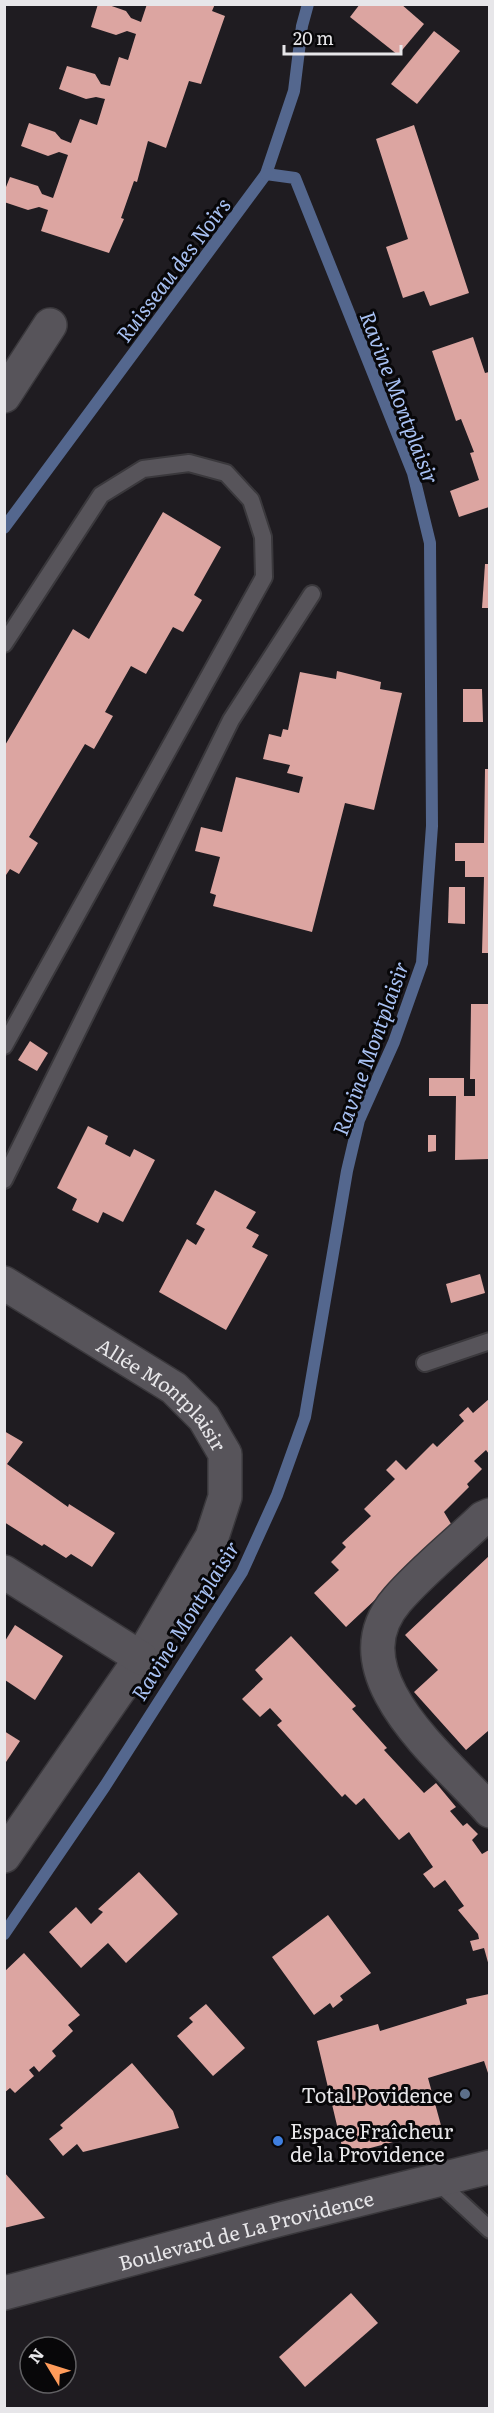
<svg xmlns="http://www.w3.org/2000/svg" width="494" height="2413" font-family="Literata,serif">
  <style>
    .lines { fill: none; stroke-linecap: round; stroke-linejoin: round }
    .stream { stroke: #54678e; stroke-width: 12 }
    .building { fill: #dca5a1 }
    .lane-casing { stroke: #3a383c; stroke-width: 20 }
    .street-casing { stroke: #3a383c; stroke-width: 36 }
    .secondary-casing { stroke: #3a383c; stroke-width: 36 }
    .lane { stroke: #57545a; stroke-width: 16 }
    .street { stroke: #57545a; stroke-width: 33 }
    .secondary { stroke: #57545a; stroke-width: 33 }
    .service-dot { fill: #5c6f8a; stroke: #080709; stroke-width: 2 }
    .shop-dot { fill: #3f7fe0; stroke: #080709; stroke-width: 2 }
    .labels { text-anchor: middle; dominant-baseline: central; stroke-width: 6; stroke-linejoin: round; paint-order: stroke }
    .street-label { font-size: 20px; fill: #e7e6e9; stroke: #080709 }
    .poi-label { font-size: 20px; fill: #e7e6e9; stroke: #080709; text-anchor: end }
    .water-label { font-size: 21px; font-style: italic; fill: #a8c1f3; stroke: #080709 }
  </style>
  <rect width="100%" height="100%" fill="#1f1c21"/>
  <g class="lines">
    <!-- stream -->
    <g class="stream">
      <polyline points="4,528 266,174 294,91 302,26 308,4"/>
      <polyline points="4,1934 105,1786 242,1572 277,1495 305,1417 347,1171 359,1120 394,1042 422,963 432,826 430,543 413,473 295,178 266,174"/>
    </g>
  </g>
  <!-- building -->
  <g class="building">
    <polygon points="98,4 106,4 126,11 131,18 141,22 147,4 215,4 212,11 225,16 201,84 189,81 166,148 148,141 137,182 134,181 121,218 124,219 109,253 41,231 48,210 39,207 28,210 4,202 4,192 10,177 38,186 42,194 53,198 68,155 59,152 48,156 21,146 29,123 55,132 61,139 71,143 80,119 97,125 105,99 96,97 86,99 59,89 67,66 95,74 101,84 110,86 119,57 128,60 136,34 127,31 116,35 91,27"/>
    <polygon points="360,4 401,4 424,24 398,55 350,17"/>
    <polygon points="434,31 460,51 417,104 391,84"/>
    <polygon points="414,125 469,293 430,306 424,291 403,298 386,247 408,239 376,139"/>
    <polygon points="473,337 485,373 489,372 489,507 459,517 450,491 479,480 470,453 474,452 461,419 456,421 432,351"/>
    <polygon points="163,512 221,547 194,595 202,600 183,632 173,627 146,674 131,666 105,712 113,716 94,749 85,744 29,837 38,843 19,874 10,869 4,878 4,747 73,629 89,639"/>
    <polygon points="485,564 489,564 489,608 482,608"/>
    <polygon points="337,671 381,682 380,689 402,693 374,810 345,803 312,932 213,906 216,895 210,893 220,857 195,851 201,827 222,832 236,777 299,793 303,777 287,773 290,765 263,759 269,734 281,737 283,729 288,730 300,672 336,679"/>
    <polygon points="463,689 482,689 483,722 463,722"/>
    <polygon points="485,769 489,769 489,953 482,953 484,877 465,877 465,861 455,861 455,843 484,843"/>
    <polygon points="449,887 465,887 465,924 448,923"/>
    <polygon points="471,1004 489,1004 489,1159 455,1160 456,1096 429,1096 429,1078 464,1078 464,1096 475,1096 475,1079 470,1079"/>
    <polygon points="30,1041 48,1053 37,1071 18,1060"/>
    <polygon points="88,1126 108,1136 105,1144 130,1157 134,1149 155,1160 123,1222 103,1212 98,1223 72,1210 77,1199 57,1188"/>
    <polygon points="428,1135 436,1135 436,1151 428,1152"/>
    <polygon points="215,1190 256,1212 246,1228 259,1235 252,1247 268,1255 226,1330 159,1292 187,1239 196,1245 205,1229 196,1224"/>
    <polygon points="480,1274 485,1293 451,1303 446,1284"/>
    <polygon points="489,1399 489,1454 486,1450 474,1461 482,1469 467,1484 469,1487 444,1512 453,1527 346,1627 314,1593 339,1570 331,1562 346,1547 342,1543 371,1516 364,1509 395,1479 386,1470 396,1460 406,1470 433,1443 437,1447 464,1421 459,1415 468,1407 473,1413"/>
    <polygon points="4,1431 23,1442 7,1464 68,1507 69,1504 115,1533 92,1567 71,1554 66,1558 44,1544 42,1546 4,1522"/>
    <polygon points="489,1556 489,1733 488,1731 466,1750 414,1692 438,1670 405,1635"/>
    <polygon points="15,1625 63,1656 35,1700 5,1680 5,1641"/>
    <polygon points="291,1636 356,1706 352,1709 387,1748 384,1750 424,1793 436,1783 456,1807 450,1811 463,1826 467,1823 478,1834 472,1840 482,1854 489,1850 489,1966 484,1948 473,1951 470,1941 479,1939 478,1934 458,1910 464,1906 445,1880 434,1888 423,1874 433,1867 409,1832 399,1840 364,1798 356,1805 345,1794 342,1797 277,1725 282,1721 270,1708 260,1717 242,1699 263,1679 255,1670"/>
    <polygon points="4,1731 20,1741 4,1765"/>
    <polygon points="139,1872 178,1914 126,1963 108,1943 81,1968 49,1932 76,1907 91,1924 103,1912 98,1909"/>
    <polygon points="328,1915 371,1973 340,1996 343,2000 333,2008 330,2003 314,2015 272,1957"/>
    <polygon points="24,1953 80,2015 68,2025 73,2031 52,2051 56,2056 39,2072 34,2066 29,2070 34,2076 15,2093 10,2088 4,2093 4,1972"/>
    <polygon points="489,1994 489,2076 484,2061 428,2078 442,2129 344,2155 317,2041 378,2024 380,2031 467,2004 466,1999"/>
    <polygon points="206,2004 245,2048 213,2076 177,2036 193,2022 189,2018"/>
    <polygon points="132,2063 173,2111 179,2128 83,2152 77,2144 63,2156 49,2139 63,2128 60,2125"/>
    <polygon points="4,2172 45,2218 4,2228"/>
    <polygon points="351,2293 378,2323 305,2387 279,2357"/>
  </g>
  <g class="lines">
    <defs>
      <g id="lane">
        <polyline points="4,644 101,495 143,469 189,463 226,473 251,500 263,537 264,577 4,1046"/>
        <polyline points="4,1180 231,720 312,594"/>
        <polyline points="425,1363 490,1341"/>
        <polyline points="437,2181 490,2230"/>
      </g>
      <g id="street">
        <polyline points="4,396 50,325"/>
        <path id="s1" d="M4 1283 174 1388 204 1418 225 1454V1497L212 1537 141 1658 4 1856"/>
        <path d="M490 1515 483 1518C455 1545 423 1570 397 1600 333 1674 446 1760 490 1811"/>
        <polyline points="4,1572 141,1658"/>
      </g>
      <g id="secondary">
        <path id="s2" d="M4 2293 281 2219 490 2167"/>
      </g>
    </defs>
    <!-- lane casing -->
    <use href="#lane" class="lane-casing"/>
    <!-- street casing -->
    <use href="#street" class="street-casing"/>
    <!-- secondary casing -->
    <use href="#secondary" class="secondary-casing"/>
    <!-- lane -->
    <use href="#lane" class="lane"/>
    <!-- street -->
    <use href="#street" class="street"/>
    <!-- secondary -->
    <use href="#secondary" class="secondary"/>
  </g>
  <!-- markers -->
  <circle class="service-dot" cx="465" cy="2094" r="6"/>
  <circle class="shop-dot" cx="278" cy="2141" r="6"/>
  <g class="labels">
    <!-- street labels -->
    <g class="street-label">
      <text stroke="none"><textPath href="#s1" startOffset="195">Allée Montplaisir</textPath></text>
      <text stroke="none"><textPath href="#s2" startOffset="250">Boulevard de La Providence</textPath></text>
    </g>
    <!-- poi labels -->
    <g class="poi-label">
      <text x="453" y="2094">Total Povidence</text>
      <text x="290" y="2130" text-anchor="start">Espace Fraîcheur<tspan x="290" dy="23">de la Providence</tspan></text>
    </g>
    <!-- water labels -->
    <g class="water-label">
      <text transform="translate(172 269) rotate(-53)">Ruisseau des Noirs</text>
      <text transform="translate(401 397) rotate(69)">Ravine Montplaisir</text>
      <text transform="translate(369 1048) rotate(-70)">Ravine Montplaisir</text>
      <text transform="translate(184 1620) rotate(-58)">Ravine Montplaisir</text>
    </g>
  </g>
  <!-- border -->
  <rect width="494" height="2413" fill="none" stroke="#e7e6e9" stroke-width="12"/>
  <!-- north arrow -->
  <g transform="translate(48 2365) rotate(308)"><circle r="28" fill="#080709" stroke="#616063" stroke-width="1.5"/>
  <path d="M0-4.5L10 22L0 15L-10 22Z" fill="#ff9b5a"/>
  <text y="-9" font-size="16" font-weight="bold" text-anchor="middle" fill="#e7e6e9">N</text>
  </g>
  <!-- scale -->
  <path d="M284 45v9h117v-9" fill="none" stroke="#e7e6e9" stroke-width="3"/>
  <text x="293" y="45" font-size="18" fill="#e7e6e9" stroke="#080709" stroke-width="4.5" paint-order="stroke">20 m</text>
</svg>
